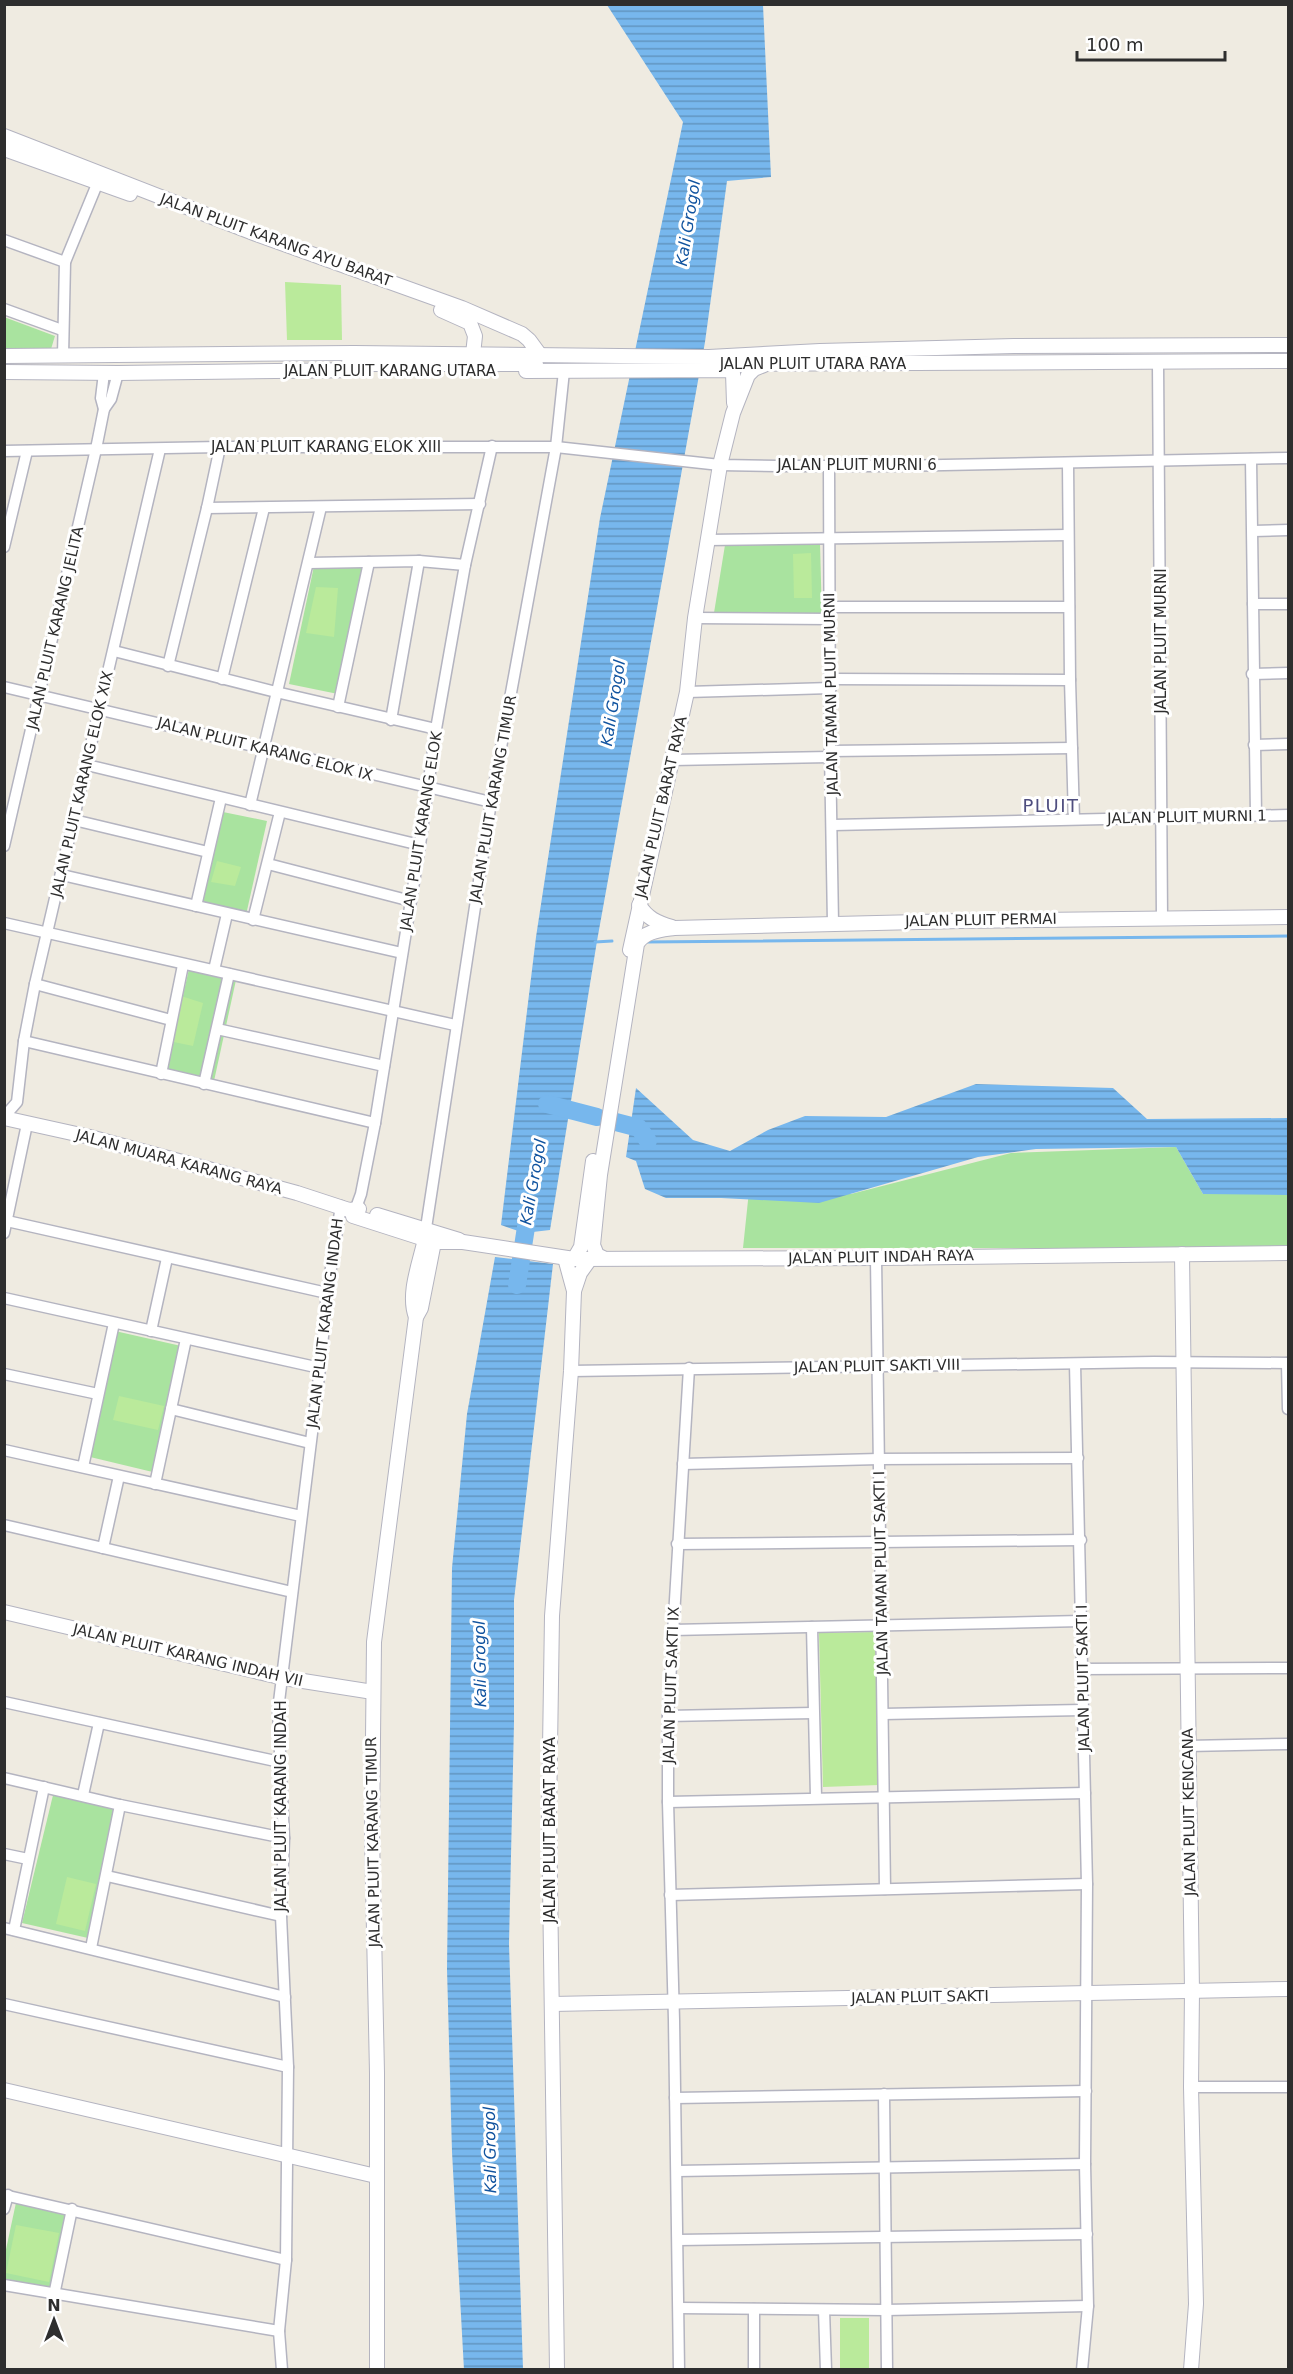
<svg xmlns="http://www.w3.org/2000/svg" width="1293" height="2374" font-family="'DejaVu Sans',sans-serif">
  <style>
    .park { fill: #a9e39f }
    .pitch { fill: #baea9b }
    .water { fill: url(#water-rules) }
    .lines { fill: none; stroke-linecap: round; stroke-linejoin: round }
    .stream { stroke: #77b7ed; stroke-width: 3 }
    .river { stroke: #77b7ed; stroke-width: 18 }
    .minor-casing { stroke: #b4b4c0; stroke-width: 13 }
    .tertiary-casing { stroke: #b4b4c0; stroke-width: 16 }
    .minor { stroke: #fff; stroke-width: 10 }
    .tertiary { stroke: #fff; stroke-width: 14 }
    .labels { text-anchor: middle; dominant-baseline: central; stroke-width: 6; stroke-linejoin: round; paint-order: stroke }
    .street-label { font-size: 15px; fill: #2e2e2e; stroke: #fff }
    .water-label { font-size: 16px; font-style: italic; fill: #10539f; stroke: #fff }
    .quarter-label { font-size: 18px; letter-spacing: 1.5px; fill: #4f4e7f; stroke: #fff }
  </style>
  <defs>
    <pattern id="water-rules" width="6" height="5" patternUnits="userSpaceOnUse" patternTransform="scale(1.5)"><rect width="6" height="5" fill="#77b7ed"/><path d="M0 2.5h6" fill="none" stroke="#6295c0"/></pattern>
  </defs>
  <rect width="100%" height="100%" fill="#efebe1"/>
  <!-- park -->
  <g class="park">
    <polygon points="4,317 55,336 51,349 5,349"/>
    <polygon points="820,543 822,619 713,619 725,545"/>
    <polygon points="365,565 338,694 289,684 314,566"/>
    <polygon points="223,812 267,821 246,915 198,904"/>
    <polygon points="189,969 236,980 214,1081 166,1070"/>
    <polygon points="1176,1147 1203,1194 1288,1194 1288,1248 743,1248 749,1191 851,1194 1011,1153"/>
    <polygon points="115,1331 190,1348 161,1474 86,1456"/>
    <polygon points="54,1791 119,1806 88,1938 22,1923"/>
    <polygon points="17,2198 74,2210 56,2290 5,2279 5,2254"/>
  </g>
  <!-- pitch -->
  <g class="pitch">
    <polygon points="285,282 341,285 342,340 287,340"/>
    <polygon points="811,553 812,598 794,598 793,554"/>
    <polygon points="316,587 338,588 334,637 306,633"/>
    <polygon points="217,861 241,867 235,886 211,882"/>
    <polygon points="181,996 203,1003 193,1046 169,1041"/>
    <polygon points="119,1396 164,1406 158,1430 113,1420"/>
    <polygon points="875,1632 879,1785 823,1787 819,1633"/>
    <polygon points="67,1877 96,1884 85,1931 56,1924"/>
    <polygon points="16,2225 59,2233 49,2282 6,2273"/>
    <rect x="840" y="2318" width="29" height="51"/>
  </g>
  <!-- water -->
  <g class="water">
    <polygon points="607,5 763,5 771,177 727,181 705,342 597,941 550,1230 524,1233 501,1225 536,937 600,518 683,122"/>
    <polygon points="976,1084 1113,1088 1147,1119 1288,1118 1288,1195 1203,1194 1176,1147 1036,1149 978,1157 819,1203 721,1198 666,1198 645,1189 636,1161 626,1157 636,1088 693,1140 730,1151 768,1130 805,1116 886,1117"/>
    <polygon points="495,1257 553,1264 514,1600 514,1723 509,1944 523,2369 464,2370 452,2152 447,1969 452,1568 467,1414"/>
  </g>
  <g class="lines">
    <!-- stream -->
    <g class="stream">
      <polyline points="595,942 612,941"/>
      <polyline points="644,942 1288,936"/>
    </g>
    <!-- river -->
    <g class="river">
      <polyline points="547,1104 597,1117"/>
      <polyline points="612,1121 639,1128 648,1141"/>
      <polyline points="517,1285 529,1208"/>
    </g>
    <defs>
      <g id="minor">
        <polyline points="4,240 65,262"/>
        <polyline points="4,309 62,330"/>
        <polyline points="63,356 65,262 100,177"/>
        <polyline points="1158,363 1162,918"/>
        <polyline points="104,409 111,399 118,373"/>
        <polyline points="4,451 220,447 556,447 720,465 778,466 895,466 1288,458"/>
        <polyline points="1251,459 1256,815"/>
        <polyline points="1068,463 1070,680 1074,819"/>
        <polyline points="829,466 830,751 833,923"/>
        <polyline points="207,508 480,504"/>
        <polyline points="1253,531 1288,530"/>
        <polyline points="707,540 1068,535"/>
        <polyline points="4,547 27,451"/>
        <polyline points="309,563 419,561 465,565"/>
        <polyline points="1253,604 1288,604"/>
        <polyline points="830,607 1069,607"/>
        <polyline points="695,618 830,619"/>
        <polyline points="114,651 276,692 436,729"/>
        <polyline points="168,666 207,508 220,447"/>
        <polyline points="1252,674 1288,673"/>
        <polyline points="222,679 264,508"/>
        <polyline points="831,679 1070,680"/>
        <polyline points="4,687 491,802"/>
        <polyline points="687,692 831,688"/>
        <polyline points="338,707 369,562"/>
        <polyline points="391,720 419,561"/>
        <polyline points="1254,745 1288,744"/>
        <polyline points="830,751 1072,748"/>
        <polyline points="672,760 830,757"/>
        <polyline points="87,765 420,845"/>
        <polyline points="250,805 321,507"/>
        <polyline points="74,820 208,852"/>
        <polyline points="833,825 1288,815"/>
        <polyline points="4,846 96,449 104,409 101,398 104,373"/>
        <polyline points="268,864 411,901"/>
        <polyline points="62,875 402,953"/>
        <polyline points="196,906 221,798"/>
        <polyline points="253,920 280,812"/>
        <polyline points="4,923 455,1025"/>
        <polyline points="214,970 227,914"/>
        <polyline points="35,984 171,1020"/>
        <polyline points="217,1029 384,1066"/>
        <polyline points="24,1041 375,1123"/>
        <polyline points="161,1074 183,965"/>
        <polyline points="204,1084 229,974"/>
        <polyline points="4,1117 17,1102 24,1041 35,984 160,449"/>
        <polyline points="353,1216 361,1194 375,1123 420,845 436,729 465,565 492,446"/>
        <polyline points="7,1221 327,1293"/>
        <polyline points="426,1228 491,802 556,447 564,371"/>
        <polyline points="4,1233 27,1124"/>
        <polyline points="876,1258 885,1889"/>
        <polyline points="4,1298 320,1368"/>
        <polyline points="151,1331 167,1258"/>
        <polyline points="1287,1363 1288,1409"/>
        <polyline points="1075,1364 1087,1884 1085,2164 1088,2306 1082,2370"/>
        <polyline points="571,1371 1154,1362 1288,1363"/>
        <polyline points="4,1374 98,1394"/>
        <polyline points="171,1409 310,1443"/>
        <polyline points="4,1450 301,1516"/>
        <polyline points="683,1464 879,1459 1078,1458"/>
        <polyline points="83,1467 114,1323"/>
        <polyline points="155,1484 186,1339"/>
        <polyline points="4,1525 292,1592"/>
        <polyline points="677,1544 1081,1540"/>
        <polyline points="103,1548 119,1476"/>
        <polyline points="812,1627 816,1797"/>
        <polyline points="672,1630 1081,1621"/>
        <polyline points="1081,1669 1288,1668"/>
        <polyline points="4,1702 280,1762"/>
        <polyline points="883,1714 1083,1710"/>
        <polyline points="668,1716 813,1713"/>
        <polyline points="1187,1746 1288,1744"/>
        <polyline points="4,1778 120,1805 284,1838"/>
        <polyline points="83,1795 99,1723"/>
        <polyline points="668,1802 1085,1793"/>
        <polyline points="4,1854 28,1859"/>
        <polyline points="107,1876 281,1916"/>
        <polyline points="670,1895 1087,1884"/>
        <polyline points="4,1928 285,1997"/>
        <polyline points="14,1930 44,1787"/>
        <polyline points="91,1948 120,1805"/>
        <polyline points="4,2004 288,2067"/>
        <polyline points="1191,2087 1288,2087"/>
        <polyline points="884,2094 887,2370"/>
        <polyline points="675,2098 1086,2091"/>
        <polyline points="677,2171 1085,2164"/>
        <polyline points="4,2195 286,2260"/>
        <polyline points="4,2209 8,2195"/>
        <polyline points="678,2240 1087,2234"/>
        <polyline points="4,2285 279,2331"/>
        <polyline points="54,2295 72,2209"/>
        <polyline points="679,2308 885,2310 1088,2306"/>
        <polyline points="824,2310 826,2370"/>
        <polyline points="282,2370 279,2331 286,2260 288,2067 281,1916 284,1838 278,1710 320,1368 327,1293 341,1206"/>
        <polyline points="679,2370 674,2020 668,1802 668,1716 689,1368"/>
        <polyline points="754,2370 754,2309"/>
      </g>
      <g id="tertiary">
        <polyline points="4,136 256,234 462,308 522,334 529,340 540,355"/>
        <polyline points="4,149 130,194"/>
        <polyline points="441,310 470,323 475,336 473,354"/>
        <polyline points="354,353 349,359 354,364 536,364"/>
        <polyline points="4,356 354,353 709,357 820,351 1014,346 1288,345"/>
        <polyline points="718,364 1288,361"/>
        <polyline points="526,371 729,370 733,373 734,403"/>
        <polyline points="4,372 118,373 362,370"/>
        <path d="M639 905C647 918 657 923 672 927"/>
        <polyline points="630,950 687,692 695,618 720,465 733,413 748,375 754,369 764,365"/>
        <polyline points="4,1118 90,1137 297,1193 349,1210 359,1209"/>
        <polyline points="352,1210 353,1216 434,1242 463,1242 574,1259 876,1258 1288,1253"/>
        <polyline points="377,1215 459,1240"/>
        <polyline points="1182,1254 1192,1991 1191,2087 1196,2304 1191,2370"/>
        <polyline points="565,1258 574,1291"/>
        <path d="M603 1258 597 1255 593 1245 600 1175 637 944C644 931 661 930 674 928L960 921 1288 917"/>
        <polyline points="574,1259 581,1247 593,1161"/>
        <path d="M416 1317C407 1294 420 1263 425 1239"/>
        <polyline points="4,1612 284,1678 373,1692"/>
        <polyline points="552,2004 1288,1989"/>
        <polyline points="4,2090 376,2176"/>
        <polyline points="377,2370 377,2073 372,1836 374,1642 416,1317 421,1308 434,1242"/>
        <polyline points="557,2370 549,1815 552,1616 571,1371 574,1291 580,1273 590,1259"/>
      </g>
    </defs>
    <!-- minor casing -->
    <use href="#minor" class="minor-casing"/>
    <!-- tertiary casing -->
    <use href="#tertiary" class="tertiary-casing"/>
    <!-- minor -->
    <use href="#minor" class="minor"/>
    <!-- tertiary -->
    <use href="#tertiary" class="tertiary"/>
  </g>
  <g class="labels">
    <!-- street labels -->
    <g class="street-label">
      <text transform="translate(276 240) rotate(20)">JALAN PLUIT KARANG AYU BARAT</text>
      <text x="813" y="364">JALAN PLUIT UTARA RAYA</text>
      <text x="390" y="371">JALAN PLUIT KARANG UTARA</text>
      <text x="326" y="447">JALAN PLUIT KARANG ELOK XIII</text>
      <text x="857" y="465">JALAN PLUIT MURNI 6</text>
      <text transform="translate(55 628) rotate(-77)">JALAN PLUIT KARANG JELITA</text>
      <text transform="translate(1161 641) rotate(-90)">JALAN PLUIT MURNI</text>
      <text transform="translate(831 694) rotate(-91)">JALAN TAMAN PLUIT MURNI</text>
      <text transform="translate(265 749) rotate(14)">JALAN PLUIT KARANG ELOK IX</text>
      <text transform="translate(82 784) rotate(-77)">JALAN PLUIT KARANG ELOK XIX</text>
      <text transform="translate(493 799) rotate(-80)">JALAN PLUIT KARANG TIMUR</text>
      <text transform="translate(661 807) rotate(-77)">JALAN PLUIT BARAT RAYA</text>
      <text transform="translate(1187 817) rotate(-1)">JALAN PLUIT MURNI 1</text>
      <text transform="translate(421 831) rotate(-81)">JALAN PLUIT KARANG ELOK</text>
      <text transform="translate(981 920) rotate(-1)">JALAN PLUIT PERMAI</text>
      <text transform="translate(179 1162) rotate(15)">JALAN MUARA KARANG RAYA</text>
      <text transform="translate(881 1257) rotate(-1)">JALAN PLUIT INDAH RAYA</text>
      <text transform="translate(325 1323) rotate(-83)">JALAN PLUIT KARANG INDAH</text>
      <text transform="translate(877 1366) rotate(-1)">JALAN PLUIT SAKTI VIII</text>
      <text transform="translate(881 1573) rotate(-91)">JALAN TAMAN PLUIT SAKTI I</text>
      <text transform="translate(188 1655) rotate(13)">JALAN PLUIT KARANG INDAH VII</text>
      <text transform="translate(1083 1678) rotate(-91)">JALAN PLUIT SAKTI I</text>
      <text transform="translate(671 1685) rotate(-88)">JALAN PLUIT SAKTI IX</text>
      <text transform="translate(281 1806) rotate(-90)">JALAN PLUIT KARANG INDAH</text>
      <text transform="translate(1189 1812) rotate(-91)">JALAN PLUIT KENCANA</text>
      <text transform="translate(550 1830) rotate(-90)">JALAN PLUIT BARAT RAYA</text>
      <text transform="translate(373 1842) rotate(-91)">JALAN PLUIT KARANG TIMUR</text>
      <text transform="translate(920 1997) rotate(-1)">JALAN PLUIT SAKTI</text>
    </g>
    <!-- water labels -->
    <g class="water-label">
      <text transform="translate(688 223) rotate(-81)">Kali Grogol</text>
      <text transform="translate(613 703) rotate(-81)">Kali Grogol</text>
      <text transform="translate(533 1182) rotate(-80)">Kali Grogol</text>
      <text transform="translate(480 1664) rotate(-91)">Kali Grogol</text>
      <text transform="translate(490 2150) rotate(-91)">Kali Grogol</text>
    </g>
    <!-- quarter labels -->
    <g class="quarter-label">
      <text x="1051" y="805">PLUIT</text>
    </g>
  </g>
  <!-- border -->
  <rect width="1293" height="2374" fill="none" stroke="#2e2e2e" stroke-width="12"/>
  <!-- north arrow -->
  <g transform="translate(54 2320)" stroke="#ffffff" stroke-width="4.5" paint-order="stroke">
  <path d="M0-4.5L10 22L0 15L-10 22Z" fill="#2e2e2e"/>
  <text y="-9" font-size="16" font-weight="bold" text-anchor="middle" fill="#2e2e2e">N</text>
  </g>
  <!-- scale -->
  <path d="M1077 51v9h148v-9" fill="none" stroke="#2e2e2e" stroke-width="3"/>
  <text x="1086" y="51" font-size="18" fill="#2e2e2e" stroke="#ffffff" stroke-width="4.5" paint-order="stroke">100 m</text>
</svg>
